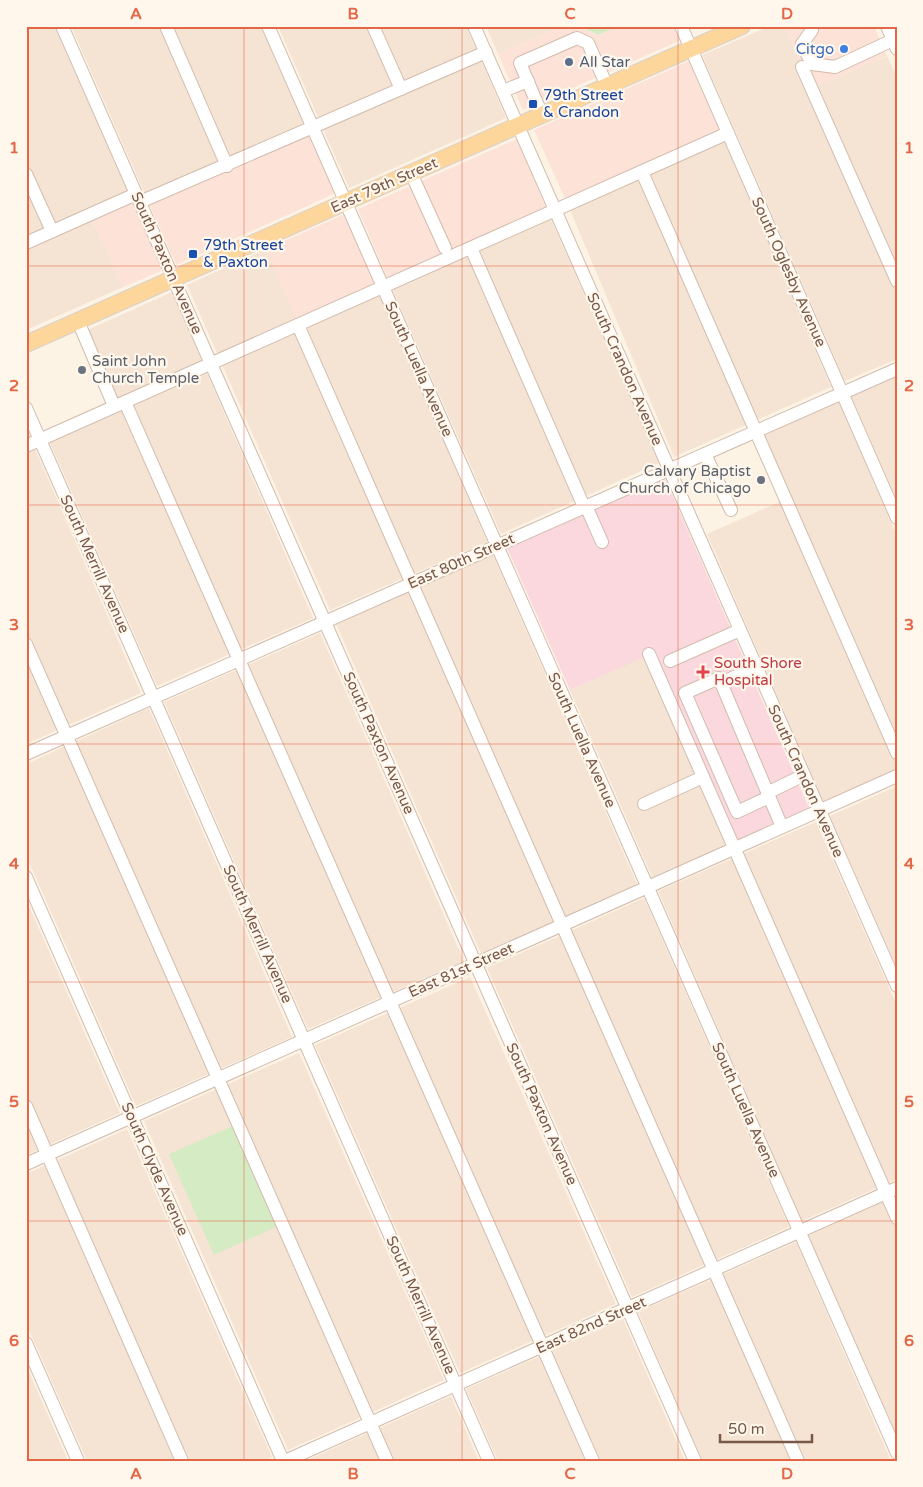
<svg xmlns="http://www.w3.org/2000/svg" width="923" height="1487" font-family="'Varela Round',sans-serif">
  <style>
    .residential { fill: #f5e4d3 }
    .commercial { fill: #fde2d8 }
    .medical { fill: #fbd8dd }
    .green { fill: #d4ebc3 }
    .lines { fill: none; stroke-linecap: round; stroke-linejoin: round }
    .minor-casing { stroke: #d1bcad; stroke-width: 14 }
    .major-casing { stroke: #d9d0cc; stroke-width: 18 }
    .minor { stroke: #fff; stroke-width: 12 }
    .major { stroke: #fdd69c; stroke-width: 16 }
    .grid { fill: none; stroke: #e36647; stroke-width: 1; stroke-opacity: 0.55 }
    .shop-dot { fill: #3f7fe0; stroke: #fff7ec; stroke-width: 2 }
    .service-dot { fill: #5c6f8a; stroke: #fff7ec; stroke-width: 2 }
    .transit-dot { fill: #1a4fb4; stroke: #fff7ec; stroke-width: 2 }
    .worship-dot { fill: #6b7280; stroke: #fff7ec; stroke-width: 2 }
    .health-dot { fill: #e0444e; stroke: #fff7ec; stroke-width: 2 }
    .labels { text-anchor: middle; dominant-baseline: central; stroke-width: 4.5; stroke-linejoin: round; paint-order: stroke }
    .shop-label { font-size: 15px; fill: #366cbe; stroke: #fff7ec; text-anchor: end }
    .service-label { font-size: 15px; fill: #4e5e75; stroke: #fff7ec; text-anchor: start }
    .transit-label { font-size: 15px; fill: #164399; stroke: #fff7ec; text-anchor: start }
    .street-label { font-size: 15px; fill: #775849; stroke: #fff7ec }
    .worship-label { font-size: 15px; fill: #5b616d; stroke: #fff7ec; text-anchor: start }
    .health-label { font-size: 15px; fill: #be3a42; stroke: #fff7ec; text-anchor: start }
    .neatline { fill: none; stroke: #e36647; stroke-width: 2 }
    .grid-label { font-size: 16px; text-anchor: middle; font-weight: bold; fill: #e36647 }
  </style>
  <rect width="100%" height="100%" fill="#fdf3e5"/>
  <!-- residential -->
  <g class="residential">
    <polygon points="26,26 55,26 131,196 90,215 123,287 26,330"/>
    <polygon points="71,26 261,26 307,131 147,199"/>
    <polygon points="278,26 466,26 506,118 349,188"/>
    <polygon points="486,26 562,26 498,54"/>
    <polygon points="770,26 785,26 812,88 887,56 897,77 897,359 845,381 702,55"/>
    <polygon points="722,136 831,387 674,457 568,205"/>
    <polygon points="548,213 659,463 501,534 390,284"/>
    <polygon points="266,249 299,324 378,289 487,542 330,610 187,285"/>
    <polygon points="172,292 313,618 157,686 47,436 114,406 83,332"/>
    <polygon points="897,375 897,500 851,395"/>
    <polygon points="838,401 897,536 897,769 823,802 707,534 786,499 759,436"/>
    <polygon points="26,428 141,693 26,744"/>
    <polygon points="493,555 637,884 481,954 336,624"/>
    <polygon points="320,633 464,961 308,1029 164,702"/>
    <polygon points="649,654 732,842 652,877 570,690"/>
    <polygon points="149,708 292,1037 136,1106 26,855 26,764"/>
    <polygon points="897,786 897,968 830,816"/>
    <polygon points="816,822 897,1006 897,1179 802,1221 658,891"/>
    <polygon points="644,898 789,1227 632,1297 487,968"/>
    <polygon points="26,899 120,1113 26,1155"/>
    <polygon points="470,977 616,1304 460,1373 315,1045"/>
    <polygon points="299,1053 444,1380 288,1450 144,1121"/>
    <polygon points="127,1129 272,1457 263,1461 87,1461 26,1323 26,1174"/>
    <polygon points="897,1196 897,1436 808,1236"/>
    <polygon points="796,1242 891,1461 702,1461 638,1312"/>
    <polygon points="623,1319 685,1461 498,1461 466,1389"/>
    <polygon points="26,1365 68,1461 26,1461"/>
    <polygon points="451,1396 479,1461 305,1461"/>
  </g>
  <!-- commercial -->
  <g class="commercial">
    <polygon points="562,26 580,26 598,35 618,26 675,26 681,40 523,110 498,54"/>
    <polygon points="785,26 874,26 887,56 812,88"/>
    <polygon points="689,61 722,136 568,205 534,130"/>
    <polygon points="307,131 336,193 176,265 147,199"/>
    <polygon points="517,139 548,213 390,284 358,209"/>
    <polygon points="131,196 163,270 123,287 90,215"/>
    <polygon points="345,214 378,289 298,325 266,249"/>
  </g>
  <!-- medical -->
  <polygon class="medical" points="665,478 809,808 732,842 649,655 570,690 507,548"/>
  <!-- green -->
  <g class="green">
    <polygon points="580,26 618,26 598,35"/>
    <polygon points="235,1125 278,1226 214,1255 169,1154"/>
  </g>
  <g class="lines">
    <defs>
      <g id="minor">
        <polyline points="62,26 695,1461"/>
        <polyline points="166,26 227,166"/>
        <polyline points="268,26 897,1453"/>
        <polyline points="373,26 401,89"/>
        <polyline points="474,26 897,986"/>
        <polyline points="681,26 897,518"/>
        <polyline points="887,26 897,49"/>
        <polyline points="812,30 802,44 812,64 835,67 893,40"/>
        <polyline points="802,67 897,281"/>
        <polyline points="503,91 528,81"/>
        <polyline points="542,115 520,63 577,38 588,43 607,86"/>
        <polyline points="642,172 897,753"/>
        <polyline points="411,173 445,248"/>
        <polyline points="26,174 52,231"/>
        <polyline points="140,202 486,52"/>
        <polyline points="26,243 136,194"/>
        <polyline points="471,248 584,507"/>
        <polyline points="78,321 114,406"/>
        <polyline points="298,325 798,1461"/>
        <polyline points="125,402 593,1461"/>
        <polyline points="26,408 489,1461"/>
        <polyline points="26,446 728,133"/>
        <polyline points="705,454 731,510"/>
        <polyline points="586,506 602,542"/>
        <polyline points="26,644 387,1461"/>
        <polyline points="649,654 897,1218"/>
        <polyline points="670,661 740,630"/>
        <polyline points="721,683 756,667"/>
        <polyline points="26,754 897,369"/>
        <polyline points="767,793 804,775"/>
        <polyline points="769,797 737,812 685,693 719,678 782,827"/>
        <polyline points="644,804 703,777"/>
        <polyline points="26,877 283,1461"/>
        <polyline points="26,1106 182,1461"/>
        <polyline points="26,1164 897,776"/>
        <polyline points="26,1343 78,1461"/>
        <polyline points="285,1461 897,1188"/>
      </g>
      <polyline id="major" points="26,344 742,26"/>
    </defs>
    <!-- minor casing -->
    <use href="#minor" class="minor-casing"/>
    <!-- major casing -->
    <use href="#major" class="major-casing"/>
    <!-- minor -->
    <use href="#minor" class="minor"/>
    <!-- major -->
    <use href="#major" class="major"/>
  </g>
  <!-- grid -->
  <path class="grid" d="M244 26V1461M462 26V1461M678 26V1461M26 266H897M26 505H897M26 744H897M26 982H897M26 1221H897"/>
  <!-- markers -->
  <circle class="shop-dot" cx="844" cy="49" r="5"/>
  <circle class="service-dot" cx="569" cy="62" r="5"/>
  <g class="transit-dot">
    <rect x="528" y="99" width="10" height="10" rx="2.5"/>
    <rect x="188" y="249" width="10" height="10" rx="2.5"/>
  </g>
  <g class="worship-dot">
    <circle cx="82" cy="370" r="5"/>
    <circle cx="761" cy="480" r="5"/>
  </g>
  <path class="health-dot" d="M700.5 664.5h5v5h5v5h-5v5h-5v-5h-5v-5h5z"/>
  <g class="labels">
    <!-- shop labels -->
    <g class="shop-label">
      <text x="834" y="49">Citgo</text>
    </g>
    <!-- service labels -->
    <g class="service-label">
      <text x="579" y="62">All Star</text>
    </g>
    <!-- transit labels -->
    <g class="transit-label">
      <text x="543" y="95">79th Street<tspan x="543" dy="17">&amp; Crandon</tspan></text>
      <text x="203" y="245">79th Street<tspan x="203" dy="17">&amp; Paxton</tspan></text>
    </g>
    <!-- street labels -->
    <g class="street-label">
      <text transform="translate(384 185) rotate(-24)">East 79th Street</text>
      <text transform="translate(167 263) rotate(66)">South Paxton Avenue</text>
      <text transform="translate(789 272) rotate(66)">South Oglesby Avenue</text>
      <text transform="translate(419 369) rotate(66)">South Luella Avenue</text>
      <text transform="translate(625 369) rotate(66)">South Crandon Avenue</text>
      <text transform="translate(461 561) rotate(-24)">East 80th Street</text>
      <text transform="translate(95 564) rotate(66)">South Merrill Avenue</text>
      <text transform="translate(582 740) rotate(66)">South Luella Avenue</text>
      <text transform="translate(379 743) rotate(66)">South Paxton Avenue</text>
      <text transform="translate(806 781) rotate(66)">South Crandon Avenue</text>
      <text transform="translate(258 934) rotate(66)">South Merrill Avenue</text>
      <text transform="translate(461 970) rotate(-24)">East 81st Street</text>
      <text transform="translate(746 1110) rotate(66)">South Luella Avenue</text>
      <text transform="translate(542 1114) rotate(66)">South Paxton Avenue</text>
      <text transform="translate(155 1169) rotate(66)">South Clyde Avenue</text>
      <text transform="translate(421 1305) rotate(66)">South Merrill Avenue</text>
      <text transform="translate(591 1325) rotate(-24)">East 82nd Street</text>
    </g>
    <!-- worship labels -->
    <g class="worship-label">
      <text x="92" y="361">Saint John<tspan x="92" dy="17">Church Temple</tspan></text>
      <text x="751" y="471" text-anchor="end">Calvary Baptist<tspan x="751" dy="17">Church of Chicago</tspan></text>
    </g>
    <!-- health labels -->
    <g class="health-label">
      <text x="714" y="663">South Shore<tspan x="714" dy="17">Hospital</tspan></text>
    </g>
  </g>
  <!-- border -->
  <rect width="923" height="1487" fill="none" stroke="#fff7ec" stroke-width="55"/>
  <!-- scale -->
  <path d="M720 1434v8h92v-8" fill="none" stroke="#775849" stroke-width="2.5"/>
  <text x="728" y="1434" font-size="15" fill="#775849" stroke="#fff7ec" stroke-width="4" paint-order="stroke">50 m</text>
  <rect x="28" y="28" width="868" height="1432" class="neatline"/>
  <g class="grid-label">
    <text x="136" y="19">A</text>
    <text x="353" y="19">B</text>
    <text x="570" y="19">C</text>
    <text x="787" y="19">D</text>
    <text x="14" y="153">1</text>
    <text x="909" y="153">1</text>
    <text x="14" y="391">2</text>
    <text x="909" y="391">2</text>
    <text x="14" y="630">3</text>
    <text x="909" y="630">3</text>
    <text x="14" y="869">4</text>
    <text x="909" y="869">4</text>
    <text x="14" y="1107">5</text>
    <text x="909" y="1107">5</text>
    <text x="14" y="1346">6</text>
    <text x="909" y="1346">6</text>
    <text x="136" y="1479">A</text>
    <text x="353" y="1479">B</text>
    <text x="570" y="1479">C</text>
    <text x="787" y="1479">D</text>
  </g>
</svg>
